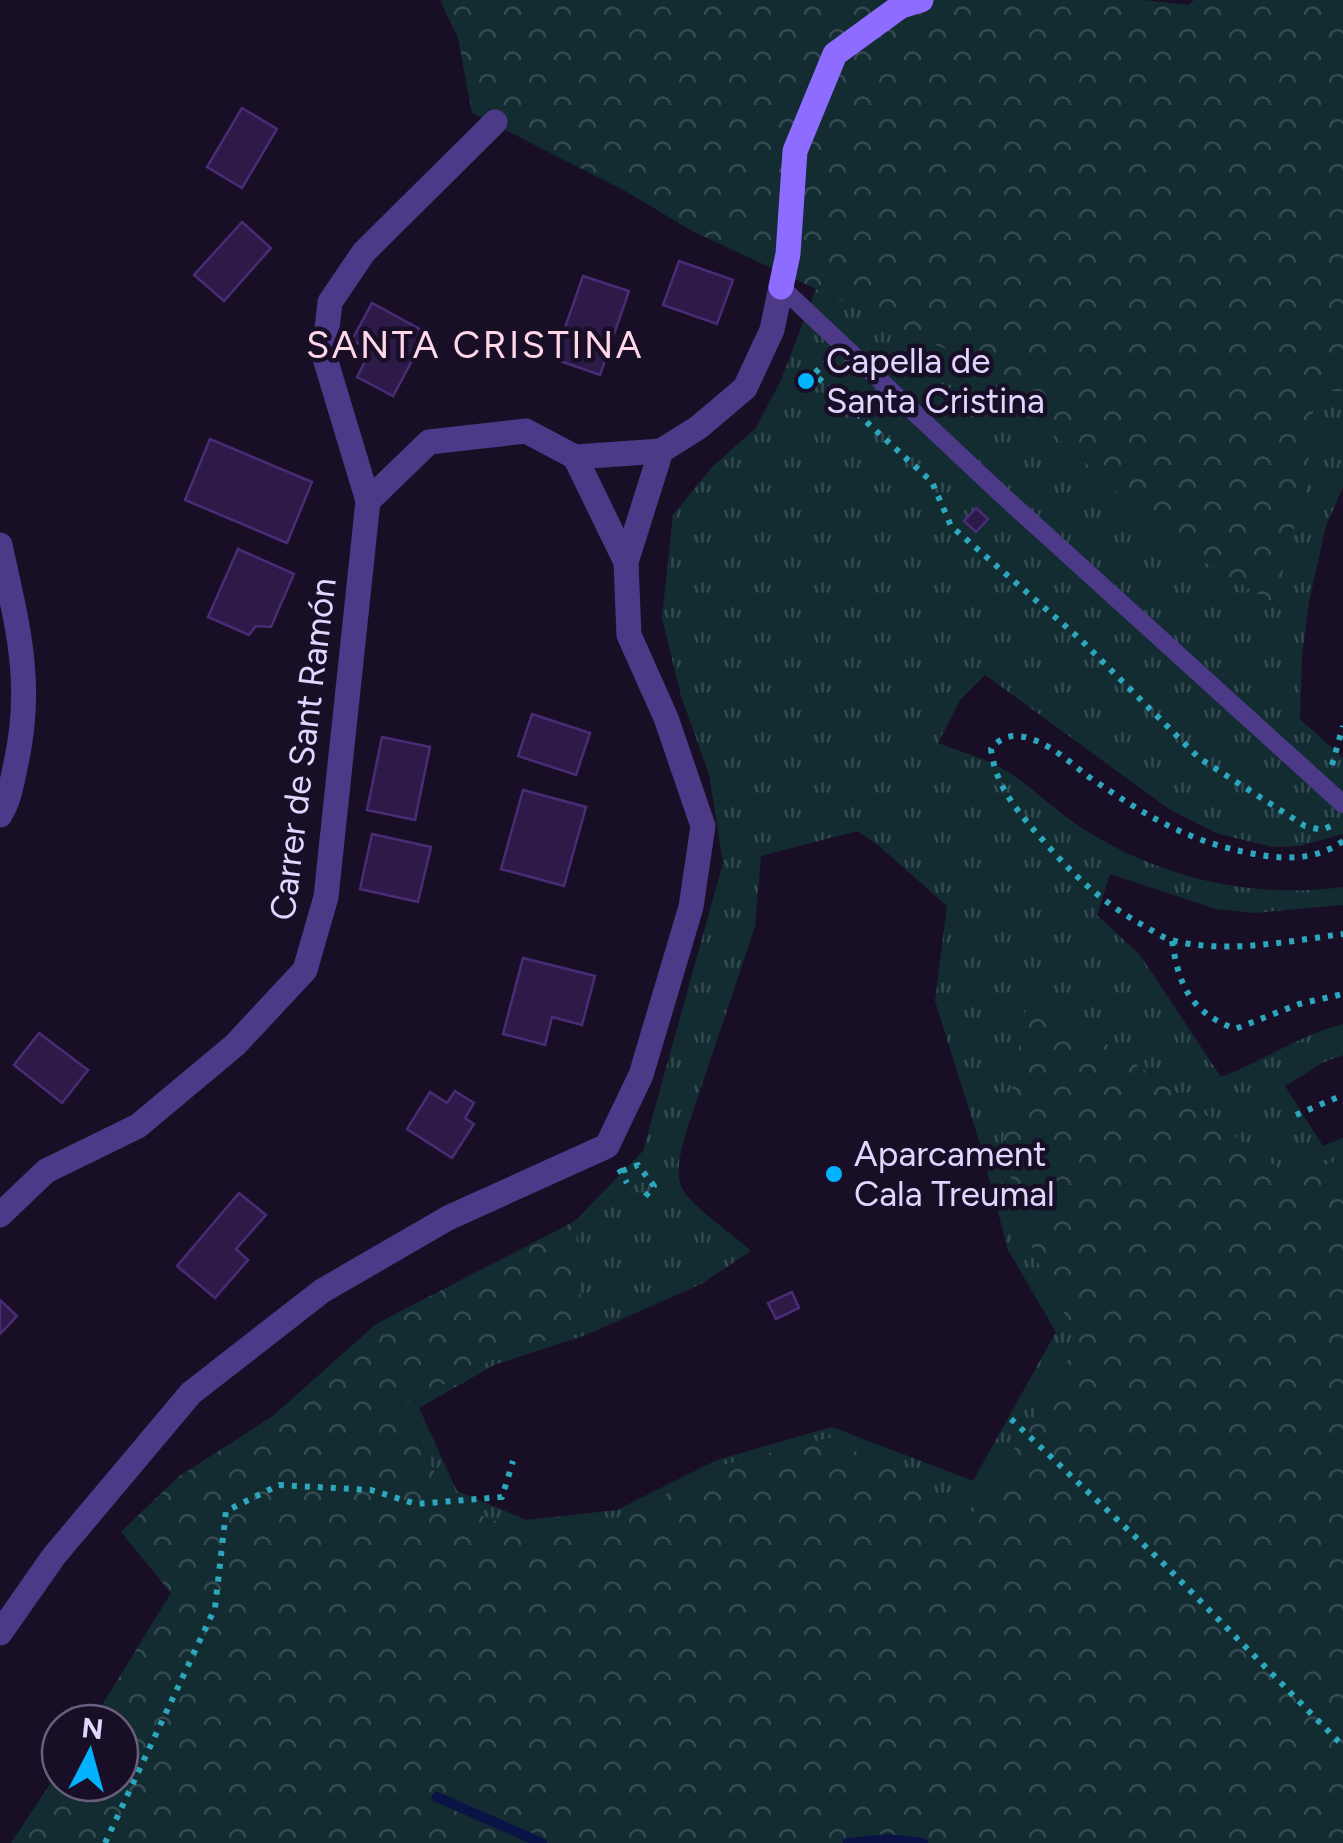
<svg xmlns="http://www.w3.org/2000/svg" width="1343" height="1843" font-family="Figtree,sans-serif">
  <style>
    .grass { fill: url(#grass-tufts); fill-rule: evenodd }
    .forest { fill: url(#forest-crowns) }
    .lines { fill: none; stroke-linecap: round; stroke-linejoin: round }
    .stream { stroke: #091346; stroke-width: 10 }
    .building { fill: #2d1a49; stroke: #492c75; stroke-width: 2.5 }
    .path { stroke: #2ca7bc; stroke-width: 6; stroke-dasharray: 5 8; stroke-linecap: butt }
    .lane { stroke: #4c3987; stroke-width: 18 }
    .street { stroke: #4c3987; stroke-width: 25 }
    .secondary { stroke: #8e6cff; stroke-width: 25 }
    .poi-dot { fill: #01b2ff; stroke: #180f27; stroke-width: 4 }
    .labels { text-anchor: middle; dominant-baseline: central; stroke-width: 9; stroke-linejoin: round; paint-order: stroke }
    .poi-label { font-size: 35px; fill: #e2d5ff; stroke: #180f27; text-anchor: start }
    .street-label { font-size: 35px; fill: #e2d5ff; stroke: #180f27 }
    .neighbourhood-label { font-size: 38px; letter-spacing: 2.5px; fill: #ffd7e8; stroke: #180f27 }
  </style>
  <defs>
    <pattern id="grass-tufts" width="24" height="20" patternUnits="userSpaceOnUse" patternTransform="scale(2.5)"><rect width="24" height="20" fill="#122c32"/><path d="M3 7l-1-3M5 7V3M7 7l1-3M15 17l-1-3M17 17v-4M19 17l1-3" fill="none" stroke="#344a51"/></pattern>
    <pattern id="forest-crowns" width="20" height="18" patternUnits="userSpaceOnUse" patternTransform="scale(2.5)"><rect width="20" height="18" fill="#122c32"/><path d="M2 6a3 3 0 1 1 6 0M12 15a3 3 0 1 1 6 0" fill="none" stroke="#344a51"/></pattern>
  </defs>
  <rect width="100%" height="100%" fill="#180f27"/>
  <!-- grass -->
  <path class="grass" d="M816 289 975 363 1179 547 1274 603 1307 477 1315 392 1343 391V487L1326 526 1309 602 1302 657 1300 719 1343 758V834L1299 846 1273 847 1219 834 1169 809 985 675 960 700 938 743C961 752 988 759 1008 772 1036 790 1059 814 1088 832 1165 879 1253 899 1343 887V905L1254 913 1216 909 1110 874 1097 915 1140 955 1221 1077C1263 1061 1300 1035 1343 1024V1055L1322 1063 1285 1086 1323 1146 1343 1138V1159L1290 1177 1118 1051 1028 996 1034 1254 1080 1342 975 1514 829 1438 719 1466 618 1520 526 1535 450 1502 401 1407 489 1361 582 1327 575 1221 643 1151 723 863 709 774 681 696 662 618 673 515 712 467 756 428 781 380ZM857 831 878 845 947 906 935 1001 980 1144 1008 1250 1056 1332 973 1481 832 1427 717 1460 617 1510 527 1520 457 1491 419 1408 494 1365 586 1335 701 1284 751 1251C734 1234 690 1207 681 1186 675 1170 682 1148 686 1132L755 927 761 856Z"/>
  <!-- forest -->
  <g class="forest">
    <polygon points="440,0 1144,0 1189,5 1194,0 1343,0 1343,391 1315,392 1307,477 1275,604 1179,547 975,363 692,231 627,192 472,113 458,38"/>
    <polygon points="1028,996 1118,1051 1290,1177 1343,1159 1343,1843 11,1843 60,1769 60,1783 120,1783 120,1723 91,1723 171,1593 121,1532 178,1477 273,1416 376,1324 575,1221 583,1327 489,1361 401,1407 450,1502 526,1534 618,1520 719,1466 829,1438 975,1513 1079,1342 1034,1254 1002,1146"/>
  </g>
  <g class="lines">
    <!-- stream -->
    <g class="stream">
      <polyline points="437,1797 542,1843"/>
      <polyline points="848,1843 887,1839 923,1843"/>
    </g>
  </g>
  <!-- building -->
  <g class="building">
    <polygon points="242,108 277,129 242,188 207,167"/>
    <polygon points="242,222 271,248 224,301 194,275"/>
    <polygon points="679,261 733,280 717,324 663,305"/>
    <polygon points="583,276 629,291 600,375 554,359"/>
    <polygon points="372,303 427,333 393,396 357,377 371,350 352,340"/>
    <circle cx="806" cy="382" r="6"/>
    <polygon points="210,439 312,482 287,543 185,500"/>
    <polygon points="976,508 988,519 976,532 964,521"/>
    <polygon points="238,549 294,574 271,627 256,626 249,635 208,617"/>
    <polygon points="532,714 590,733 576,775 518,756"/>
    <polygon points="382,737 430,747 415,820 367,810"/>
    <polygon points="523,790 586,807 564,886 501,869"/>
    <polygon points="372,834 431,847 418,902 360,889"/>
    <polygon points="523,958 595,976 582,1025 552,1017 545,1045 503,1034"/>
    <polygon points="39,1033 88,1070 62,1103 14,1065"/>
    <polygon points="455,1091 474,1103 465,1118 474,1124 452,1158 407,1129 430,1092 447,1103"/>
    <polygon points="239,1193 266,1215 236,1249 248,1260 215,1298 177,1266"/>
    <polygon points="792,1292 799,1308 776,1319 768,1303"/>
    <polygon points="0,1300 17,1316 0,1334"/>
  </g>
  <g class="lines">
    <!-- path -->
    <g class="path">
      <polyline points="828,360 814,374 932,482 951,526 1079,638 1199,758 1305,826 1322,830 1333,825"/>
      <polyline points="1332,765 1343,726"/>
      <path d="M1343 841C1317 860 1285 860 1255 854 1187 842 1145 815 1089 777 1073 765 1057 750 1039 742 1021 734 1004 732 991 749 996 790 1021 815 1048 846 1078 880 1107 906 1148 928 1156 933 1165 939 1175 941 1229 954 1289 941 1343 934"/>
      <path d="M1172 941C1179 987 1191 1012 1235 1029L1299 1004 1343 994"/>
      <polyline points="1296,1115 1343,1095"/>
      <polyline points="619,1169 627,1183"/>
      <polyline points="622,1171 638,1165 654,1186 644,1198"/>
      <polyline points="1011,1419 1162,1562 1343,1746"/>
      <polyline points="105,1843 215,1608 226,1511 279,1485 371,1490 416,1504 502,1497 513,1461"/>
    </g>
    <!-- lane -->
    <polyline class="lane" points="781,287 1002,495 1343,804"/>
    <!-- street -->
    <g class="street">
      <polyline points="575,457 626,562"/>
      <polyline points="368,501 429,442 526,431 575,457 661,451"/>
      <path d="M0 545C17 624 34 682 16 763 12 781 10 799 0 815"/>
      <polyline points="0,1215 46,1171 138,1126 235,1045 305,970 326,897 368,501 324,355 330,302 364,252 495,122"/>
      <polyline points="0,1633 54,1556 191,1393 322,1291 448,1218 607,1146 641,1075 691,907 703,826 666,718 629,635 626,562 661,451 699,427 745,388 772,330 781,287"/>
    </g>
    <!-- secondary -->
    <polyline class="secondary" points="781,287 788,254 795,151 835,54 901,6 921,0"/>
  </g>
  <!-- markers -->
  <g class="poi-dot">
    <circle cx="806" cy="381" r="10"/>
    <circle cx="834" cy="1174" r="10"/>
  </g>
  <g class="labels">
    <!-- poi labels -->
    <g class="poi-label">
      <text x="826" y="361">Capella de<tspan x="826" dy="40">Santa Cristina</tspan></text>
      <text x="854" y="1154">Aparcament<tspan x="854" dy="40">Cala Treumal</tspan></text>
    </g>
    <!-- street labels -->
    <g class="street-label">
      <text transform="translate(303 749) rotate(-83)">Carrer de Sant Ramón</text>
    </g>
    <!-- neighbourhood labels -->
    <g class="neighbourhood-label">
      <text x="475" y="345">SANTA CRISTINA</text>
    </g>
  </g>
  <!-- north arrow -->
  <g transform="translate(90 1753) rotate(6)"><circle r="48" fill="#180f27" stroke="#695e7d" stroke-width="2.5"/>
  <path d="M0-8L18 38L0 25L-18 38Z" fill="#01b2ff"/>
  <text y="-15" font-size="28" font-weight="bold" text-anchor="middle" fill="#e2d5ff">N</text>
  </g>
</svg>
